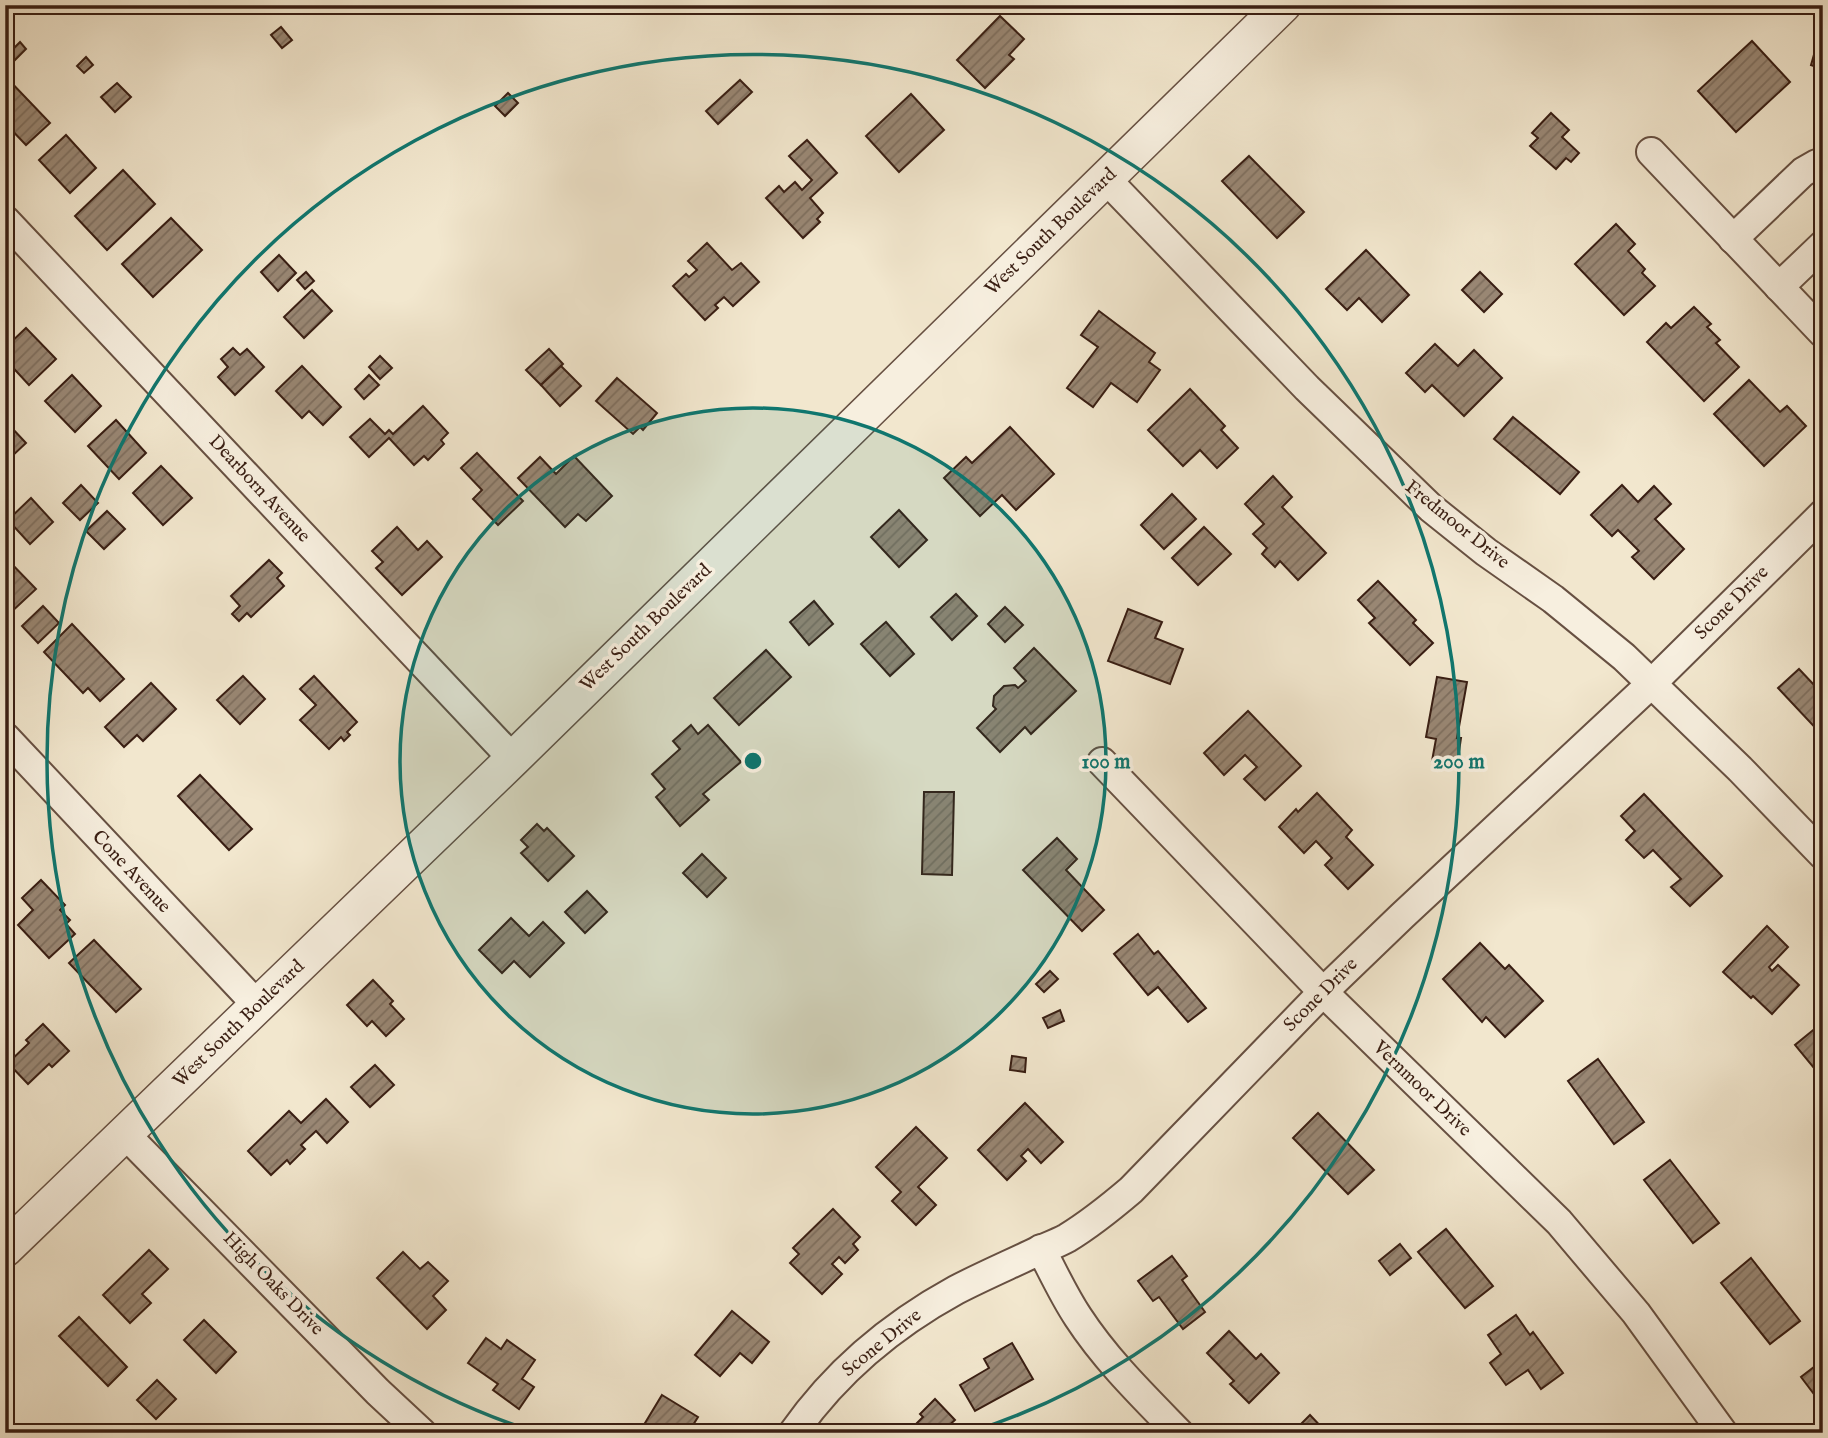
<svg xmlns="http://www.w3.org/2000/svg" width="1828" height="1438" font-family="'IM FELL English',serif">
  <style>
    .building { fill: url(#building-hatch); stroke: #391e13; stroke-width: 2 }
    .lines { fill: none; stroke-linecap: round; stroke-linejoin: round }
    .minor-casing { stroke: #675042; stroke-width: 32 }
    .tertiary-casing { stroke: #675042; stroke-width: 38 }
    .minor { stroke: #f7efdf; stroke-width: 28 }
    .tertiary { stroke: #f7efdf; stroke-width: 35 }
    .ring { fill: none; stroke: #0f766e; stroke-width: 3.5 }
    .labels { text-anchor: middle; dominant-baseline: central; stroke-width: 7; stroke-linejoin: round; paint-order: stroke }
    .street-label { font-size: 19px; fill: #391e13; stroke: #f7efdf }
    .centre { fill: #0f766e; stroke: #f7efdf; stroke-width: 3.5 }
    .ring-label { font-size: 21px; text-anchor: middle; font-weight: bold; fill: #0f766e; stroke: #f7efdf; stroke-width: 7; stroke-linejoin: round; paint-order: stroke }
  </style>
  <defs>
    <pattern id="building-hatch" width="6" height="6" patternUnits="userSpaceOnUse" patternTransform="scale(1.75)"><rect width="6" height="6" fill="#998774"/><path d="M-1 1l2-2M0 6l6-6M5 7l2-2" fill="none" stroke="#7e6e5e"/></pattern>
  </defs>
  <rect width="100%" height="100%" fill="#f2e7ce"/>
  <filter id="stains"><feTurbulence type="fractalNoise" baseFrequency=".00286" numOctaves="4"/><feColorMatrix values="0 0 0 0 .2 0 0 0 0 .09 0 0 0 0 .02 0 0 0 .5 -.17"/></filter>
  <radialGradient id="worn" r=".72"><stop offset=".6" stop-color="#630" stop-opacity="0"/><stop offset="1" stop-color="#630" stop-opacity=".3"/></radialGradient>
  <!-- building -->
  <g class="building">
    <polygon points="1000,16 1024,39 1009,55 1014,59 985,88 957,60"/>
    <polygon points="1823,23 1823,69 1811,65"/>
    <polygon points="281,27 292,40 282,48 271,35"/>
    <polygon points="1752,41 1790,82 1736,132 1698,91"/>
    <polygon points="20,42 26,49 15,60 9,53"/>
    <polygon points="86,57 93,65 84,73 77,66"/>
    <polygon points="5,76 50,123 26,145 5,123"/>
    <polygon points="740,80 752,92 718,124 706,111"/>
    <polygon points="117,83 131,97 115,112 101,97"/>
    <polygon points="508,93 518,103 505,116 495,106"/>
    <polygon points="911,94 944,130 899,172 866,136"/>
    <polygon points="1551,113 1569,130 1562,137 1579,153 1571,162 1566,158 1556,169 1530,146 1538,138 1532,133"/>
    <polygon points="66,135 96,168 70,193 39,160"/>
    <polygon points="807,140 837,173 810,198 823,213 817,219 820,222 803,238 766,198 779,186 784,192 795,182 802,190 812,180 789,156"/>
    <polygon points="1249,156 1304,212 1277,238 1222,181"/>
    <polygon points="123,170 155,204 107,250 75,216"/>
    <polygon points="171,218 202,250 153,297 122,264"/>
    <polygon points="1616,224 1635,244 1628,251 1645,269 1642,273 1655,286 1624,315 1575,264"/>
    <polygon points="707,243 732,270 741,263 759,282 733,306 724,297 715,305 718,308 705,320 673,286 686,274 689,277 697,270 688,261"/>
    <polygon points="1366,250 1409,295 1382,322 1359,298 1347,310 1326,289"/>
    <polygon points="279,255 296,273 278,291 261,272"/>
    <polygon points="306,272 314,281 305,289 297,280"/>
    <polygon points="1480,272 1502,294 1484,312 1462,290"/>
    <polygon points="312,290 332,311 304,338 284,317"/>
    <polygon points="1694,307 1711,324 1707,327 1720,340 1716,343 1739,367 1704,401 1647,342 1666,323 1671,328"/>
    <polygon points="1099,311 1155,353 1149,362 1160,370 1137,402 1111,383 1093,407 1067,388 1098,347 1081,335"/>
    <polygon points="26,328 56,359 29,385 5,359 5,348"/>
    <polygon points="1435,344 1458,366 1474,350 1502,378 1464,416 1432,385 1425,392 1406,373"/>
    <polygon points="233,348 240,355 247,349 264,367 235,395 218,377 228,367 221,359"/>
    <polygon points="549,349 563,364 541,385 526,370"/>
    <polygon points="380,356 392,368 380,379 369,367"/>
    <polygon points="302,366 341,407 323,425 309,411 302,418 276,391"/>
    <polygon points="561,366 581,386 560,406 541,385"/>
    <polygon points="72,375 101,406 75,432 45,401"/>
    <polygon points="369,375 379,385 364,399 355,389"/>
    <polygon points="617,378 657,413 643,430 640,427 633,434 596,401"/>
    <polygon points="1749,380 1780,412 1787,406 1806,426 1764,466 1714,414"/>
    <polygon points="1190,389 1225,426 1221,430 1238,448 1217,468 1200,450 1183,466 1148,430"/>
    <polygon points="423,406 448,433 441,440 444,444 428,460 424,456 414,465 389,438 369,457 350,437 370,419 385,434 389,430 393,434"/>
    <polygon points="1513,417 1579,472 1560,494 1494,439"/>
    <polygon points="116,420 146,453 119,479 88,446"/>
    <polygon points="10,426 26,443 9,459 5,456 5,430"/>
    <polygon points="1010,427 1054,474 1016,510 1002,495 980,516 944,478 966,457 972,463"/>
    <polygon points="477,453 523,501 498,525 473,499 482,490 461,468"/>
    <polygon points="574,456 612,496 586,521 578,514 565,527 518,478 540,457 556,474"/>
    <polygon points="161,466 192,498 163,525 133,493"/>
    <polygon points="1273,476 1292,497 1282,507 1326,553 1298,580 1280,561 1275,567 1262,554 1267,548 1253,534 1264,524 1245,504"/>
    <polygon points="81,485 98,503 80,520 63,503"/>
    <polygon points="1622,485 1638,502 1654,486 1671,504 1655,519 1684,549 1654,579 1632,557 1639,551 1618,530 1612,536 1591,515"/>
    <polygon points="1172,494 1196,519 1164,549 1141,525"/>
    <polygon points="31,498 53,522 30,544 8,520"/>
    <polygon points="899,510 927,540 899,567 871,537"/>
    <polygon points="107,511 125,529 104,549 86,531"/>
    <polygon points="397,527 418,550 427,541 442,557 402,595 376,568 383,562 372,551"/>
    <polygon points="1204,527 1231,554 1198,585 1172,558"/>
    <polygon points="5,557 36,589 9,614 5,610"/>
    <polygon points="269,560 282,573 277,578 284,586 251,617 247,613 239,621 232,614 240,606 231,596"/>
    <polygon points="1378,581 1416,620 1413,623 1433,643 1410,665 1369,623 1375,618 1358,600"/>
    <polygon points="956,594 977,616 952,640 931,617"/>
    <polygon points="814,601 833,624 809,645 790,622"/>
    <polygon points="43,606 59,623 38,643 22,626"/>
    <polygon points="1005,607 1023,625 1005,642 988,624"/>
    <polygon points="1128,609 1162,622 1155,638 1183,649 1170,684 1108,661"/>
    <polygon points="886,622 914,654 890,676 861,644"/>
    <polygon points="72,624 124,679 100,701 88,688 83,693 44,652"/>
    <polygon points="1034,648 1076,691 1031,734 1025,727 1000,752 977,728 996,709 993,706 994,696 1004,686 1015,685 1018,688 1026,681 1014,668"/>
    <polygon points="766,650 791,677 739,725 714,698"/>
    <polygon points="1799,669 1815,686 1821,680 1823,682 1823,736 1778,688"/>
    <polygon points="243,676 265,699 240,724 217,700"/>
    <polygon points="314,676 357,722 347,732 350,735 344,741 341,737 329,749 300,720 316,705 300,689"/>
    <polygon points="1437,677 1467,682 1457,738 1461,738 1457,765 1432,761 1436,739 1426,737"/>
    <polygon points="151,683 176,709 143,741 137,735 124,747 105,727"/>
    <polygon points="1248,711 1301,766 1265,800 1244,779 1257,767 1245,755 1224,775 1204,753"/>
    <polygon points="691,725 698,734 708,725 741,762 703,794 709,800 680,826 656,797 665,789 652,774 680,749 673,741"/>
    <polygon points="200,775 252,829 229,850 178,796"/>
    <polygon points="924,792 954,792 952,875 922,874"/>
    <polygon points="1317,793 1352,830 1346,837 1373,865 1348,889 1325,865 1332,858 1316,841 1304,853 1279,827 1296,809 1298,812"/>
    <polygon points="1644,794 1722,876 1690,906 1671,887 1681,879 1653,850 1644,858 1626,840 1635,831 1621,816"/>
    <polygon points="537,824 544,831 547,828 574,856 548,881 521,853 528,847 521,840"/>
    <polygon points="1057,838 1077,859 1066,870 1104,910 1082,931 1023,870"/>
    <polygon points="702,854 726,878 707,897 683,873"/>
    <polygon points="41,880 65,905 60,910 70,920 66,924 75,934 49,958 18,925 33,910 22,898"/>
    <polygon points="587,891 607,912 585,933 565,912"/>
    <polygon points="511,918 529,936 543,922 564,943 530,977 514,961 502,973 479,950"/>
    <polygon points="1767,926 1788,947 1769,967 1772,971 1778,965 1799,985 1772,1014 1753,996 1751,998 1723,972"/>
    <polygon points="1138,934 1154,954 1158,951 1206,1008 1188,1022 1158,987 1148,995 1114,954"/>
    <polygon points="94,940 141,989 116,1012 69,963"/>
    <polygon points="1480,943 1505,969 1509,965 1543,1001 1505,1037 1486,1017 1482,1022 1443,979"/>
    <polygon points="1050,971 1058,979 1044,992 1036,984"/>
    <polygon points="373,980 393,1001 390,1004 404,1019 386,1036 372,1021 367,1026 347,1005"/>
    <polygon points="1060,1010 1064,1021 1048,1028 1043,1018"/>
    <polygon points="1823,1022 1823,1079 1795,1045"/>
    <polygon points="43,1024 69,1051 52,1067 49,1064 28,1084 8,1063 29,1043 26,1040"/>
    <polygon points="1012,1056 1026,1058 1025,1072 1010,1070"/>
    <polygon points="1598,1059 1644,1122 1614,1144 1568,1081"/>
    <polygon points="375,1065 394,1085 370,1107 351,1087"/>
    <polygon points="326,1099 348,1122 327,1143 316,1131 301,1145 305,1149 290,1164 287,1160 271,1175 248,1151 289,1111 301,1123"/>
    <polygon points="1025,1103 1063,1142 1041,1163 1028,1149 1021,1156 1026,1161 1007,1180 978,1150"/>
    <polygon points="1318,1113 1374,1170 1348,1194 1293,1138"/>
    <polygon points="916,1127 947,1158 918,1187 936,1205 916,1225 892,1201 901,1192 876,1167"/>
    <polygon points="1670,1160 1719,1223 1693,1243 1644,1180"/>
    <polygon points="833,1209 860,1237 853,1244 858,1250 845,1263 839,1257 832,1264 842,1274 822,1294 790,1263 799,1254 793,1248"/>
    <polygon points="1446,1229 1493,1286 1465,1308 1418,1252"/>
    <polygon points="1400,1244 1411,1258 1390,1275 1379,1261"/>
    <polygon points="149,1250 168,1269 142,1294 151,1303 130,1323 103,1295"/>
    <polygon points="403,1252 420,1269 428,1262 448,1281 433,1296 446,1310 427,1329 377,1278"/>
    <polygon points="1172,1256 1187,1276 1182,1280 1205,1312 1183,1329 1159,1297 1153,1301 1138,1281"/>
    <polygon points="1751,1258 1800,1321 1770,1344 1721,1283"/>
    <polygon points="732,1311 769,1342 752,1363 740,1353 720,1376 695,1355"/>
    <polygon points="1516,1315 1530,1335 1533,1332 1563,1373 1541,1389 1528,1370 1506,1385 1490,1363 1501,1354 1488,1335"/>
    <polygon points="79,1317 127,1367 108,1386 59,1336"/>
    <polygon points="204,1320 236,1352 216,1373 184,1340"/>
    <polygon points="1229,1331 1256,1359 1261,1354 1279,1373 1249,1403 1230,1384 1234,1381 1207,1353"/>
    <polygon points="486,1338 501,1349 507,1340 535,1360 522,1379 534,1387 519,1409 493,1390 498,1384 468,1363"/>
    <polygon points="1012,1343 1033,1379 975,1411 960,1385 989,1368 984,1359"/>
    <polygon points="1823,1360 1823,1406 1801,1377"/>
    <polygon points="157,1380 176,1399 156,1419 137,1400"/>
    <polygon points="662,1395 698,1417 688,1433 639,1433"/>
    <polygon points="935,1399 955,1420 946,1428 949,1431 947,1433 895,1433 902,1426 908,1432 923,1417 920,1414"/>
    <polygon points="1310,1415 1327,1433 1292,1433"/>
  </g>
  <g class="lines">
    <defs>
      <g id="minor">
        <polyline points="1651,152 1823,333"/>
        <polyline points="1106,179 1307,388 1431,508 1486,552 1553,599 1624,657 1740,769 1823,855"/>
        <polyline points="5,220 513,759"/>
        <polyline points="1733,239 1803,172 1817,164 1823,163"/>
        <polyline points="1779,287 1823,245"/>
        <polyline points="5,737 258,1006"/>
        <polyline points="1102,762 1323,992 1559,1222 1636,1313 1723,1433"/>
        <polyline points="125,1134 378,1392 422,1433"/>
        <path d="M1041 1249C1053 1272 1064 1296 1078 1317 1106 1360 1143 1396 1179 1433"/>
        <path d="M793 1433C835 1373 892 1325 956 1290 983 1276 1011 1264 1038 1251 1047 1247 1058 1243 1067 1238 1090 1224 1111 1207 1131 1190L1323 992 1402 916 1652 683 1823 514"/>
      </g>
      <polyline id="tertiary" points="5,1249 513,759 1283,5"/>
    </defs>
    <!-- minor casing -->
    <use href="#minor" class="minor-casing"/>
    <!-- tertiary casing -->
    <use href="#tertiary" class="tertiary-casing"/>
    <!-- minor -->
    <use href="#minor" class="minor"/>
    <!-- tertiary -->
    <use href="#tertiary" class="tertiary"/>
  </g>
  <!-- distance rings -->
  <circle cx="753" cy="761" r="353" fill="#0f766e" fill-opacity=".12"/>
  <g class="ring">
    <circle cx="753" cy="761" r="353"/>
    <path d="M535 1432A706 706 0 1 1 971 1432"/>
  </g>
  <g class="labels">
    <!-- street labels -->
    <g class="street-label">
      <text transform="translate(1051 232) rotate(-44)">West South Boulevard</text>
      <text transform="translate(259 489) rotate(47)">Dearborn Avenue</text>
      <text transform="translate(1457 525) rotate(39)">Fredmoor Drive</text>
      <text transform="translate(1732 603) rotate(-45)">Scone Drive</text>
      <text transform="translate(646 628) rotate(-44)">West South Boulevard</text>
      <text transform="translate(131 872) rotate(47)">Cone Avenue</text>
      <text transform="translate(1321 995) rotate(-45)">Scone Drive</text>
      <text transform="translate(239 1024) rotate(-44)">West South Boulevard</text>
      <text transform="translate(1422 1089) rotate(44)">Vernmoor Drive</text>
      <text transform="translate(273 1284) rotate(46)">High Oaks Drive</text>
      <text transform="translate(882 1343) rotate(-39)">Scone Drive</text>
    </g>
  </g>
  <circle cx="753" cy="761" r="10" class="centre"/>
  <g class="ring-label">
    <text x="1106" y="768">100 m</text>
    <text x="1459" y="768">200 m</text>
  </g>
  <!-- margin -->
  <rect width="1828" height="1438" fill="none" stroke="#f2e7ce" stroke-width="28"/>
  <rect x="7" y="7" width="1814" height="1424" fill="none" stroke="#391e13" stroke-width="3.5"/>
  <rect x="14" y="14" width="1800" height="1410" fill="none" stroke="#391e13" stroke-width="2"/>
  <rect width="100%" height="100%" filter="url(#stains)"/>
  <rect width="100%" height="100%" fill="url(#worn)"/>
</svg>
